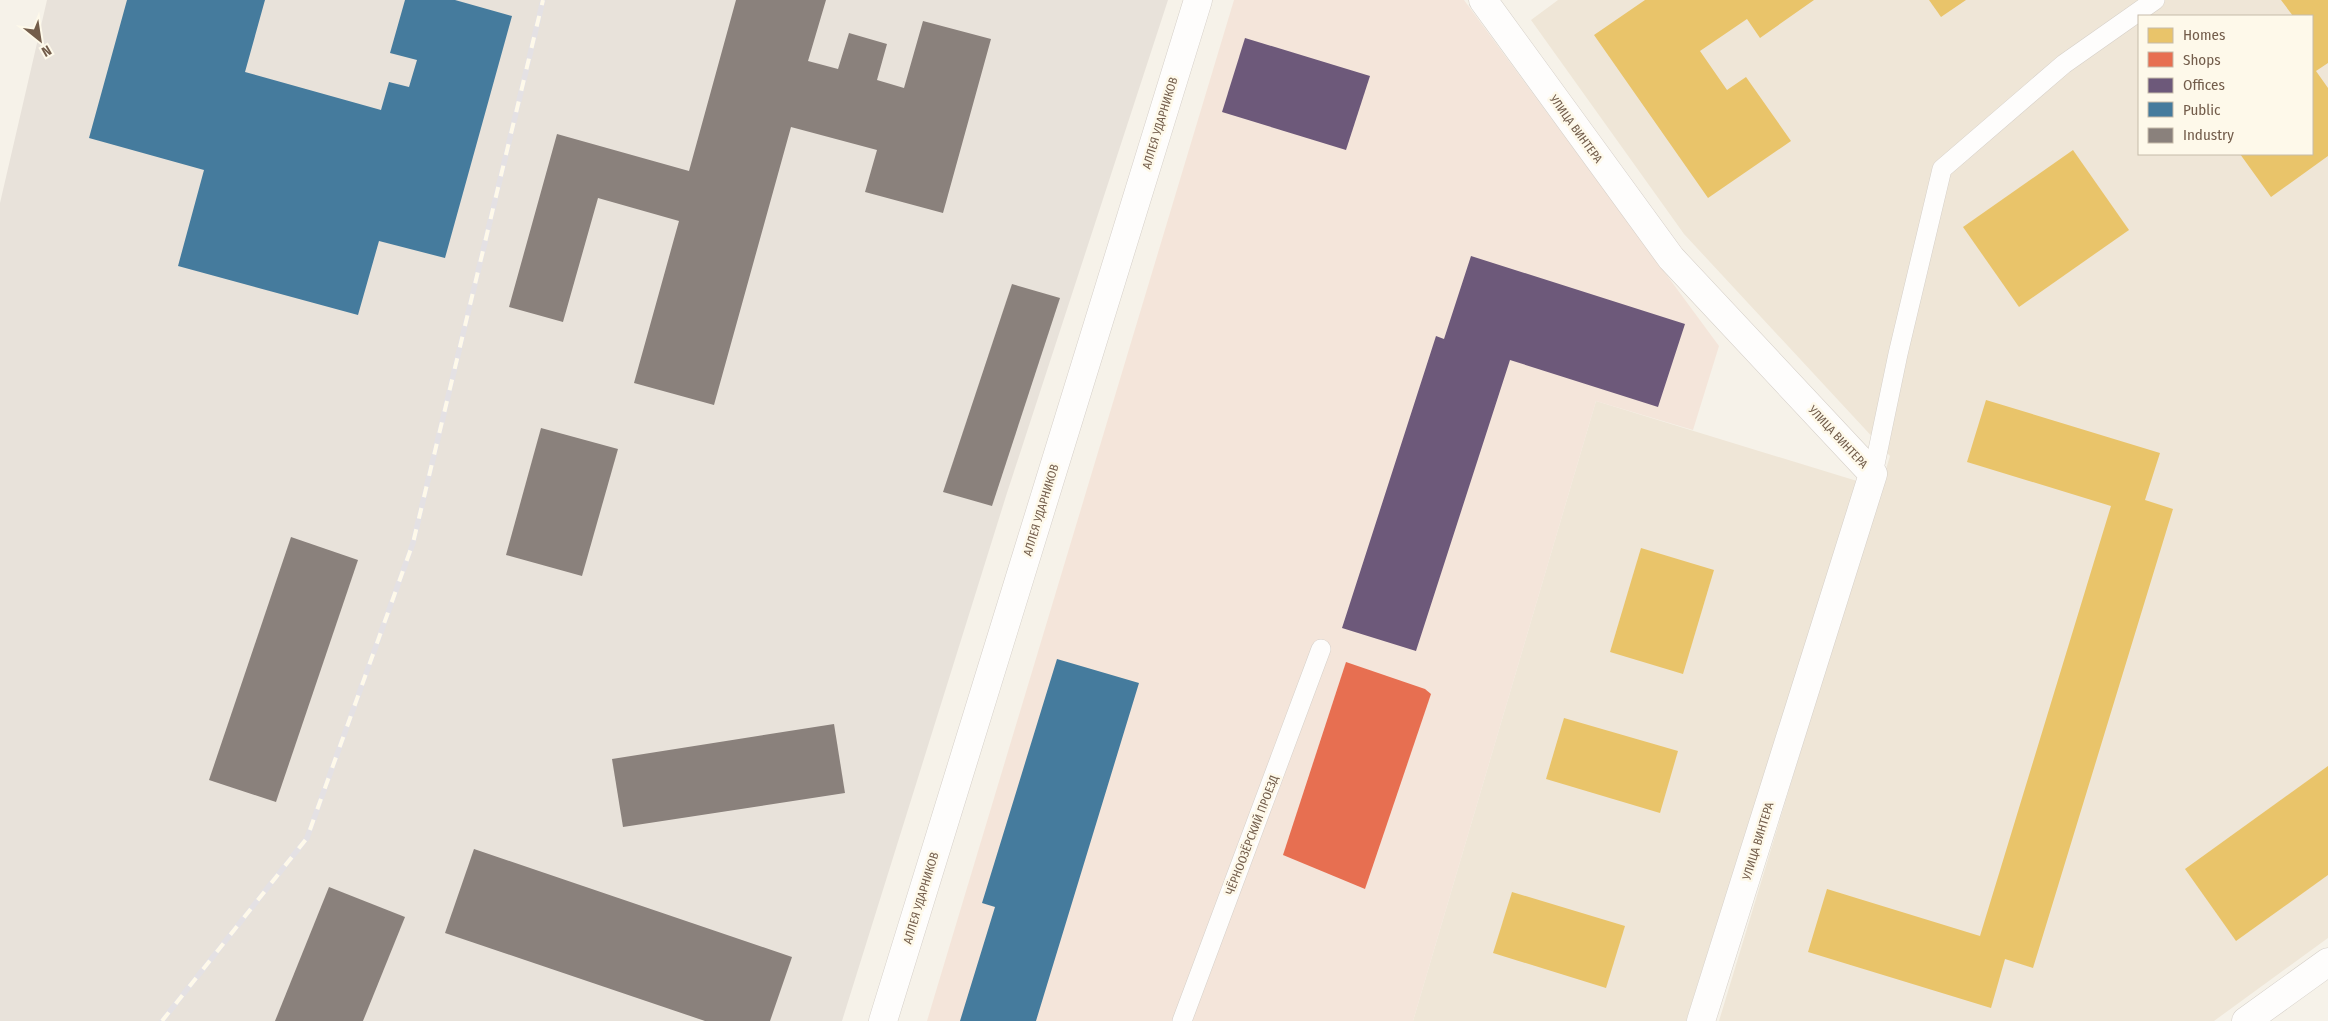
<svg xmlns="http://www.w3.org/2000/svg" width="2328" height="1021" font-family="'Fira Sans Condensed',sans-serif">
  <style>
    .residential { fill: #efe6d7; fill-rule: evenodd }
    .commercial { fill: #f4e5da }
    .industrial { fill: #e8e2da }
    .homes { fill: #e9c46a }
    .shops { fill: #e76f51 }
    .offices { fill: #6d597a }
    .public { fill: #457b9d }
    .industry { fill: #8a817c }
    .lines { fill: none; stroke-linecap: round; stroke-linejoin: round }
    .service-casing { stroke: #d5cfc8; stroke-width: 20 }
    .minor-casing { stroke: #d5cfc8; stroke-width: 29 }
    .service { stroke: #fefdfc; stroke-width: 19 }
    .minor { stroke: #fefdfc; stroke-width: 28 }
    .rail-casing { stroke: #e4e1e4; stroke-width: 5.5 }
    .rail { stroke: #fef9ea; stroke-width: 4; stroke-dasharray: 11; stroke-linecap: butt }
    .labels { text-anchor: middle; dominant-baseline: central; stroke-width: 5; stroke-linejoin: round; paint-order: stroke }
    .street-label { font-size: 12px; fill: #735d4b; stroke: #fef9ea }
  </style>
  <rect width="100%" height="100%" fill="#f6f2e9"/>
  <!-- residential -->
  <g class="residential">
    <path d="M1558 0H2328V938L2214 1021H1719L1890 456 1684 234 1531 20ZM2139 16H2312V154H2139Z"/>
    <polygon points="1596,401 1857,481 1686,1021 1413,1021"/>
  </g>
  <!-- commercial -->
  <polygon class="commercial" points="1234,0 1464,0 1719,346 1693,430 1596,401 1413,1021 927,1021"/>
  <!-- industrial -->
  <polygon class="industrial" points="47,0 1168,0 1006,496 842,1021 0,1021 0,203"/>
  <!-- homes -->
  <g class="homes">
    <polygon points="1645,0 1814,0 1760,38 1747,19 1700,51 1727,90 1746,77 1791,141 1708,198 1594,35"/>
    <polygon points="1929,0 1966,0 1941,17"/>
    <polygon points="2281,0 2328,0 2328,63 2316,71 2328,88 2328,156 2271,197 2240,154 2312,154 2312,16 2293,16"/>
    <polygon points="2073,150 2129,230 2019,307 1963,227"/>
    <polygon points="1986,400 2160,453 2145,500 2173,509 2033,968 2005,959 1991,1008 1808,952 1827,889 1980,936 2111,506 1967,462"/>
    <polygon points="1641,548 1714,570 1683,674 1610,652"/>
    <polygon points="1564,718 1678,751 1660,813 1546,779"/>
    <polygon points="2328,766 2328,875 2236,941 2185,869"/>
    <polygon points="1512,892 1625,926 1606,988 1493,953"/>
  </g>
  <!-- shops -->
  <polygon class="shops" points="1346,662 1425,689 1431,694 1365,889 1283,855"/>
  <!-- offices -->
  <g class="offices">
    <polygon points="1245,38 1370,76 1346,150 1222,112"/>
    <polygon points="1471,256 1685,324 1658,407 1510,360 1416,651 1342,628 1436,336 1444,339"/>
  </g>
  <!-- public -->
  <g class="public">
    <polygon points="127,0 265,0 245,72 381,110 389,82 409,87 417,60 390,53 405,0 455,0 512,16 445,258 379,241 358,315 178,266 204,170 89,138"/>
    <polygon points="1057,659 1139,683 1036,1021 960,1021 995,907 982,903"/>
  </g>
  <!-- industry -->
  <g class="industry">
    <polygon points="736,0 826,0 808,61 838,69 849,33 887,44 877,80 904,88 923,21 991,39 943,213 865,192 877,150 791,127 714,405 634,383 679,221 598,198 563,322 509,307 557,134 689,171"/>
    <polygon points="1012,284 1060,298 992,506 943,492"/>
    <polygon points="541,428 618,449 582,576 506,555"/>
    <polygon points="291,537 358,560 276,802 209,780"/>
    <polygon points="834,724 845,793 623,827 612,759"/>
    <polygon points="474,849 792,957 770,1021 705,1021 445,933"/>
    <polygon points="329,887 405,917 363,1021 275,1021"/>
  </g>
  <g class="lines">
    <defs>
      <g id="service">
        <polyline points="1873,474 1898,354 1942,169 2064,64 2155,0"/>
        <polyline points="1182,1021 1321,649"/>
      </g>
      <g id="minor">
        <polyline points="1483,0 1671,258 1873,474 1701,1021"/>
        <polyline points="883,1021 1198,0"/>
        <polyline points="2246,1021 2328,962"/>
      </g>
    </defs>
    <!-- service casing -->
    <use href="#service" class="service-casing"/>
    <!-- minor casing -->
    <use href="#minor" class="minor-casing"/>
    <!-- service -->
    <use href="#service" class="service"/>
    <!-- minor -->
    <use href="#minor" class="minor"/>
    <defs>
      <polyline id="rail" points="162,1021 307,838 413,543 543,0"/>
    </defs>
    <!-- rail casing -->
    <use href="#rail" class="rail-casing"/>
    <!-- rail -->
    <use href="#rail" class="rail"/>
  </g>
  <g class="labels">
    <!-- street labels -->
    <g class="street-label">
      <text transform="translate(1160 123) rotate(-73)">АЛЛЕЯ УДАРНИКОВ</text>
      <text transform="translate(1576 129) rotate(54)">УЛИЦА ВИНТЕРА</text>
      <text transform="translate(1838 437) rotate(47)">УЛИЦА ВИНТЕРА</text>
      <text transform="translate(1041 510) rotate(-73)">АЛЛЕЯ УДАРНИКОВ</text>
      <text transform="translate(1252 835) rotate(-69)">ЧЁРНООЗЁРСКИЙ ПРОЕЗД</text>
      <text transform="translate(1758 841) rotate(-73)">УЛИЦА ВИНТЕРА</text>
      <text transform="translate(921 898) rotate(-73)">АЛЛЕЯ УДАРНИКОВ</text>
    </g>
  </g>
  <!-- legend -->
  <rect x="2138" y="15" width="175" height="140" fill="#fef9ea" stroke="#c6bbaa"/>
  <rect x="2148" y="28" width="25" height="15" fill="#e9c46a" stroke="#c6bbaa"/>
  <text x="2183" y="40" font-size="15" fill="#735d4b">Homes</text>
  <rect x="2148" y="52" width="25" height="15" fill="#e76f51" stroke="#c6bbaa"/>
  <text x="2183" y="65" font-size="15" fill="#735d4b">Shops</text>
  <rect x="2148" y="78" width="25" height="15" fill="#6d597a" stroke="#c6bbaa"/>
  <text x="2183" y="90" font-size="15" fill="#735d4b">Offices</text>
  <rect x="2148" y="102" width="25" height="15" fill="#457b9d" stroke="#c6bbaa"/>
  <text x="2183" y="115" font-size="15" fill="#735d4b">Public</text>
  <rect x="2148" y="128" width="25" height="15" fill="#8a817c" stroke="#c6bbaa"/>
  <text x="2183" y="140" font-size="15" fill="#735d4b">Industry</text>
  <!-- north arrow -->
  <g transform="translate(40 40) rotate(150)" stroke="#fef9ea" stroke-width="4" paint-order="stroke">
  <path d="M0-4L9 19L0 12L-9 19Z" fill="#735d4b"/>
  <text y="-8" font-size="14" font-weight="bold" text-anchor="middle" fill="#735d4b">N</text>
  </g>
</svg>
